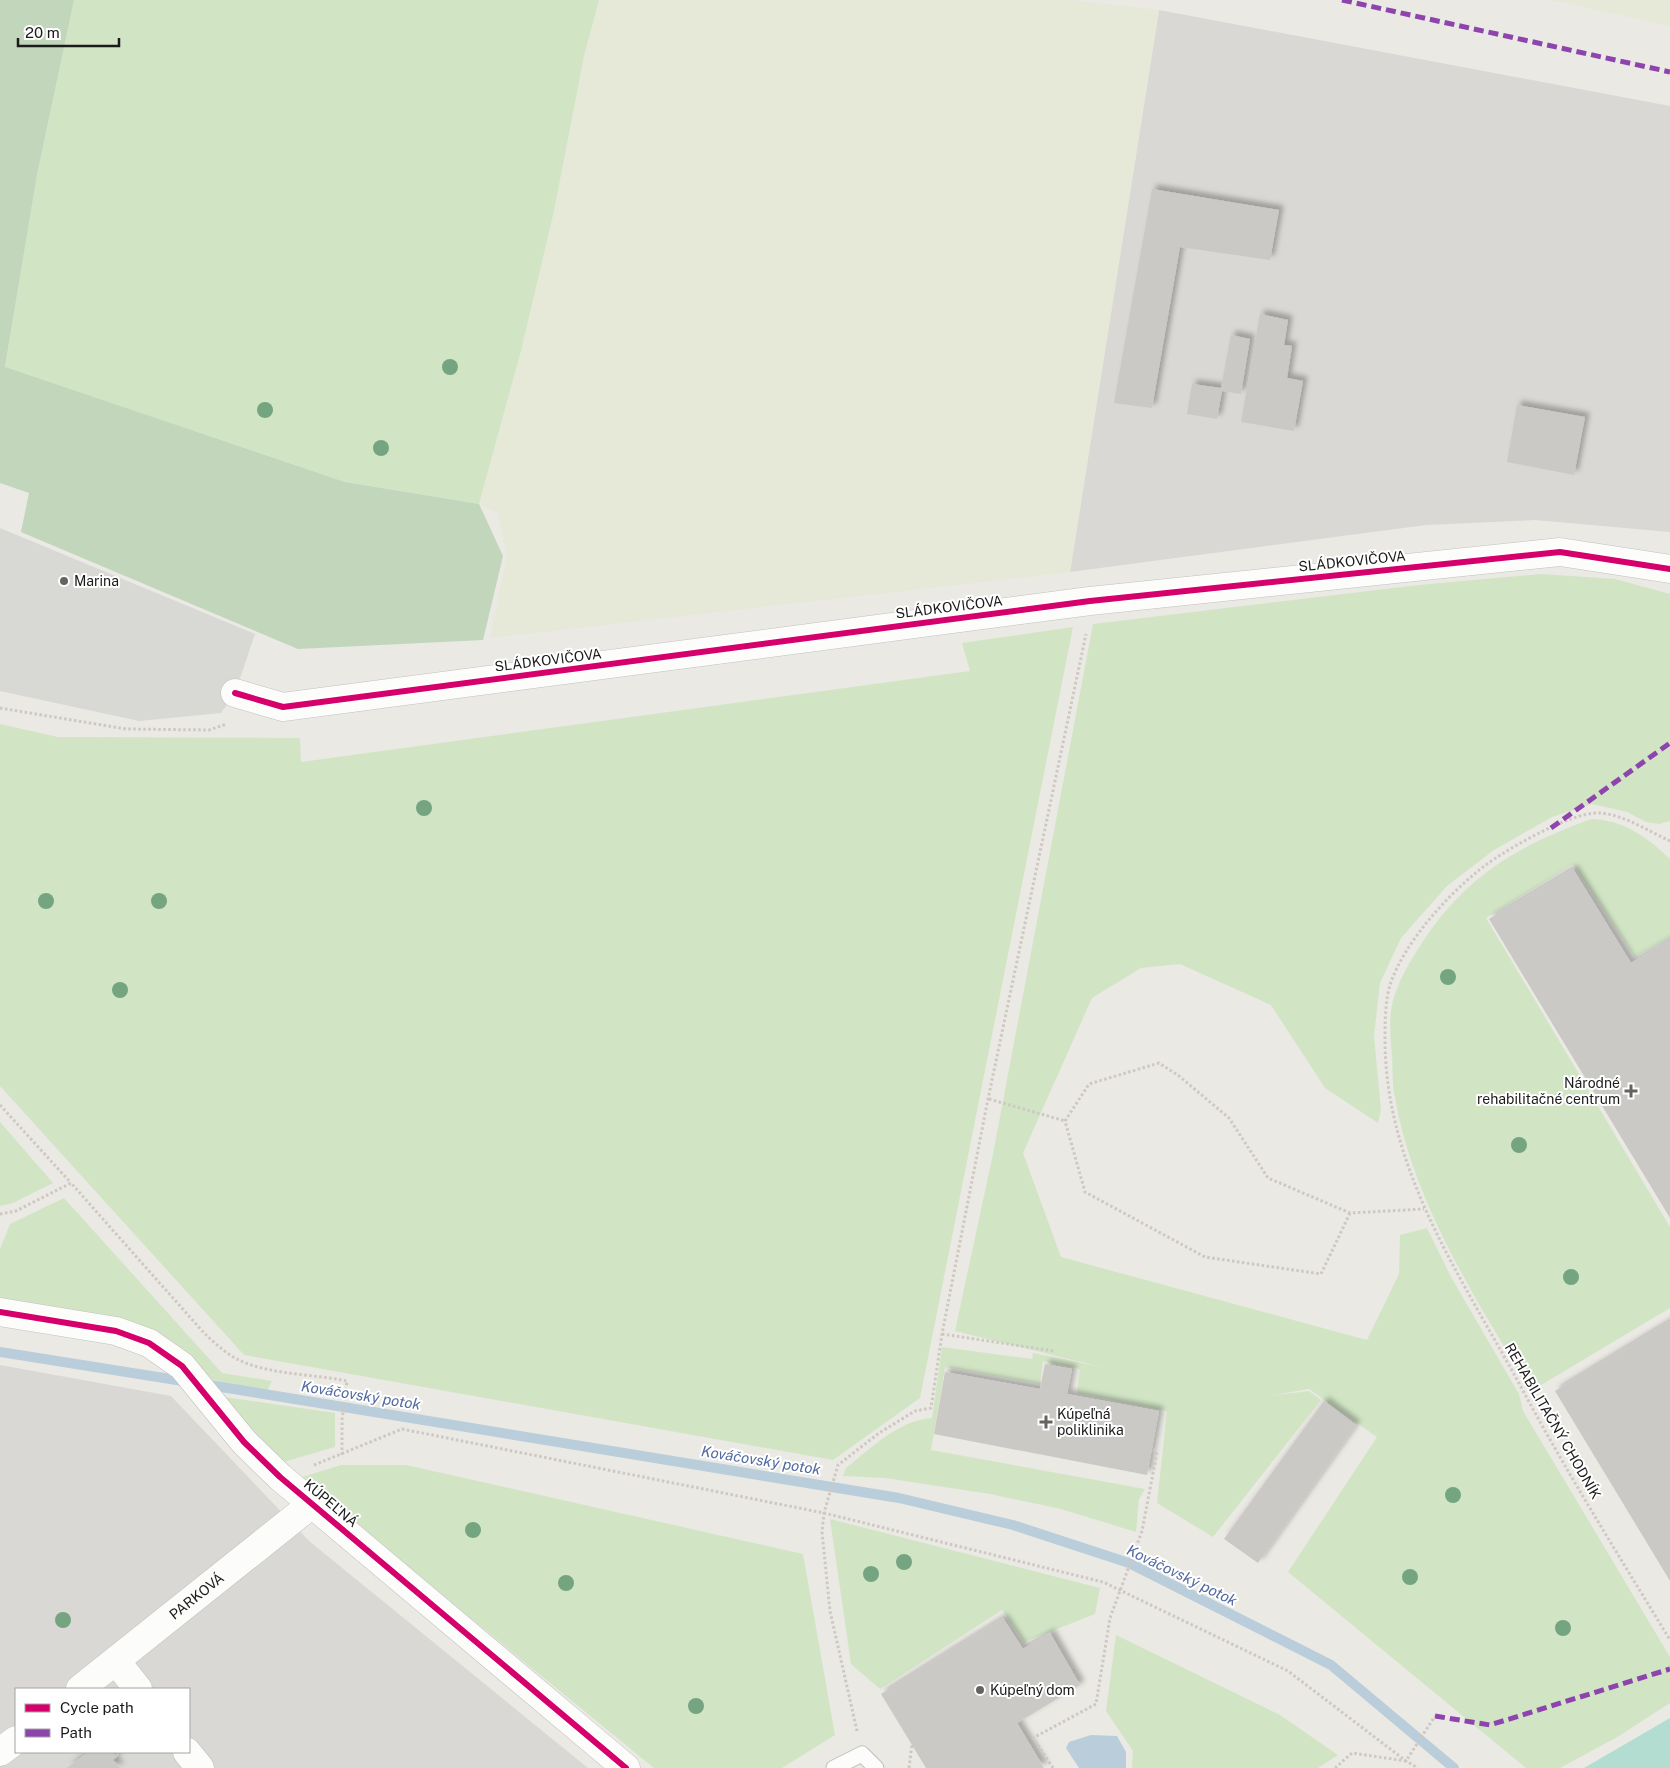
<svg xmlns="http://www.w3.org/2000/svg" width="1670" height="1768" font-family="'Public Sans',sans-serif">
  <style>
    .residential { fill: #d9d8d5; fill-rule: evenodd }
    .farmland { fill: #e6e9d8 }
    .grass { fill: #d1e5c5 }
    .forest { fill: #c1d6bb }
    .pitch { fill: #b4ddd2 }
    .parking { fill: #d8d8d5 }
    .water { fill: #bacdda }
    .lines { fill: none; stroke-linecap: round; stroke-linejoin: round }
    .stream { stroke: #bacdda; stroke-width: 10 }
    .building { fill: #cac9c5; filter: url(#shadow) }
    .service-casing { stroke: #c1c0be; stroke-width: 17 }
    .minor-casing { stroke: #c1c0be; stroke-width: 29 }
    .path { stroke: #cfc7c3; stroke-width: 3; stroke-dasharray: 2.5 2.5; stroke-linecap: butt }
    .service { stroke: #fcfcfb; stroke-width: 15 }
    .minor { stroke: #fcfcfb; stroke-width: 28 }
    .quiet { stroke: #8e44ad; stroke-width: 5; stroke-dasharray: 10 5; stroke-linecap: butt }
    .cycleway-casing { stroke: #fff; stroke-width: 9 }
    .cycleway { stroke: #d6006c; stroke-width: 6 }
    .tree { fill: #75a480 }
    .poi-dot { fill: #636361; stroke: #fff; stroke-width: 2 }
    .labels { text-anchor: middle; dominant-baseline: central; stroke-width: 4; stroke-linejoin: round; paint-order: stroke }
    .street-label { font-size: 14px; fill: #1b1b1b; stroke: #fff }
    .poi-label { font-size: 14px; fill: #1b1b1b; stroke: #fff; text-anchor: start }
    .water-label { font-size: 15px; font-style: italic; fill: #526aa0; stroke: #fff }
  </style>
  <defs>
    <filter id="shadow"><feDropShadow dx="4.5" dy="-4.5" stdDeviation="2.5" flood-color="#0004"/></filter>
  </defs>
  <rect width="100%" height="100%" fill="#eae9e4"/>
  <!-- residential -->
  <g class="residential">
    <polygon points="1159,10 1670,106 1670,532 1535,520 1426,525 1070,572"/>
    <path d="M0 1365 171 1396 309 1541 588 1768H0ZM16 1689H189V1752H16Z"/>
  </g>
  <!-- farmland -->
  <g class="farmland">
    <polygon points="599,0 1071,0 1159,10 1070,572 490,638 507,555 498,513 479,504 522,347 554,211 584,56"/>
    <polygon points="1550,0 1670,0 1670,26"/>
  </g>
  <!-- grass -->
  <g class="grass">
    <polygon points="74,0 599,0 584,56 554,211 522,347 479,504 345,482 5,368 37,175"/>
    <path d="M1541 574 1615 579 1670 594V821L1659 824 1646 822 1627 812 1592 804 1552 817 1494 850 1447 886 1401 938 1380 983 1374 1036 1381 1110 1378 1123 1325 1088 1271 1005 1180 964 1141 968 1092 998 1023 1153 1061 1257 1367 1340 1399 1274 1400 1235 1427 1228 1451 1277 1519 1394 1523 1411 1670 1657V1703L1619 1736 1560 1768H1526L1288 1572 1377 1437 1309 1389 1268 1396 1309 1391 1321 1400 1213 1537 1157 1503 1167 1411 1077 1393 1080 1369 1043 1361 1040 1384 945 1367 931 1450 1145 1489 1139 1499 1136 1532 1061 1509 990 1494 885 1478 843 1476 846 1468C871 1448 899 1420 932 1418L942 1347 1032 1359 1033 1353 1102 1367 955 1331 993 1154 1093 624 1419 585Z"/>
    <polygon points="1073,627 920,1398 833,1460 244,1355 0,1086 0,724 58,737 300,738 301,762 970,671 962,643"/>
    <path d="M1591 819C1624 820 1647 837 1670 859V937L1635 957 1573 864 1486 918 1670 1227V1308L1531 1391C1476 1300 1414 1204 1395 1098 1392 1085 1393 1070 1392 1057 1391 1042 1389 1026 1391 1011 1394 989 1406 968 1418 949 1463 878 1513 848 1591 819Z"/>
    <polygon points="0,1122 53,1183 13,1203 0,1206"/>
    <polygon points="64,1198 222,1373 272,1381 267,1391 203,1378 0,1300 0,1249 10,1224"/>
    <polygon points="217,1396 335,1413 335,1447 280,1463"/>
    <polygon points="341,1465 406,1465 803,1554 835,1735 782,1768 654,1768 299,1478"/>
    <polygon points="830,1519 1100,1588 1095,1614 1024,1642 1002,1610 880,1689 851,1664"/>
    <polygon points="1116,1635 1280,1715 1338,1755 1318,1768 1132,1768 1133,1751 1106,1711"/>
  </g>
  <!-- forest -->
  <polygon class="forest" points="0,0 74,0 37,175 5,367 345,482 479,504 503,556 483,640 298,649 21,532 29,493 0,483"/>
  <!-- pitch -->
  <polygon class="pitch" points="1670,1718 1670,1768 1584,1768"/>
  <!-- parking -->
  <polygon class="parking" points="0,528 255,634 235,693 221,713 139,721 0,691"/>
  <!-- water -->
  <polygon class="water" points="1091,1735 1117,1736 1126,1752 1126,1768 1079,1768 1066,1748 1069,1742"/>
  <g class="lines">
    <!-- stream -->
    <g class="stream">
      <polyline points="0,1352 189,1382"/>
      <polyline points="203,1384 899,1498 1013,1525 1129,1563 1331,1665 1454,1768"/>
    </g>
  </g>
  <!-- building -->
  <g class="building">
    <polygon points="1152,189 1279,210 1270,260 1180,247 1152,408 1114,403"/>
    <polygon points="1260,314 1288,320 1284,345 1292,346 1287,378 1303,381 1294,431 1241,422"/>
    <polygon points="1231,335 1250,339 1241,394 1222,391 1217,419 1187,414 1192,384 1221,388"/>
    <polygon points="1517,405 1585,417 1574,475 1507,462"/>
    <polygon points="1573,869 1631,963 1670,940 1670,1218 1489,919"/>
    <polygon points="1670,1321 1670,1581 1555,1391"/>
    <polygon points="1045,1364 1072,1369 1067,1394 1159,1411 1147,1475 934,1434 945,1372 1040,1389"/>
    <polygon points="1324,1401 1356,1425 1258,1563 1224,1539"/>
    <polygon points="1003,1618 1023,1649 1050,1633 1080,1685 1017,1723 1044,1768 926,1768 881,1694"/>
    <polygon points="88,1752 113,1752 115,1755 118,1753 119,1755 113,1760 120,1768 67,1768"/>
  </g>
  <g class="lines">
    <defs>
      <polyline id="service" points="834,1768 862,1754 876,1768"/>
      <g id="minor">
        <polyline points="235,693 283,707 1090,601 1560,552 1670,569"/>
        <polyline points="0,1312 116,1331 149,1343 182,1366 244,1442 280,1477 626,1768"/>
        <polyline points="116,1661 138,1689"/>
        <path id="s1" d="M80 1689 312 1504"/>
        <polyline points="0,1752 16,1740"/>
        <polyline points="187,1752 200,1768"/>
      </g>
    </defs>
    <!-- service casing -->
    <use href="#service" class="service-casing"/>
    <!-- minor casing -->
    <use href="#minor" class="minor-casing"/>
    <!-- path -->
    <g class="path">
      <polyline points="0,708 126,729 209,730 227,724"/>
      <path d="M1670 841C1648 831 1623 814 1599 813 1572 811 1499 853 1478 871 1445 898 1406 941 1391 982 1385 999 1385 1023 1385 1041 1386 1171 1461 1276 1521 1387 1567 1473 1619 1556 1670 1640"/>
      <polyline points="989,1099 1065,1121"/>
      <polyline points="0,1105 71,1183"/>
      <polyline points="1350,1213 1321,1274 1205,1257 1085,1192 1065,1121 1089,1084 1159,1063 1179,1076 1229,1118 1268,1178 1350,1213 1424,1209"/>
      <path d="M0 1214 16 1211 71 1183 204 1333C215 1343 227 1355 241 1361 273 1375 313 1374 347 1381L342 1420V1455"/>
      <polyline points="942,1334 1054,1351"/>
      <polyline points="314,1465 402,1429 824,1513 1103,1582 1288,1671 1406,1761 1418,1768"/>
      <polyline points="857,1731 830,1611 822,1532 824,1513 838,1465 879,1433 915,1411 931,1408 942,1334 988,1099 1086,634"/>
      <polyline points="909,1768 912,1744"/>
      <polyline points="1053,1768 1033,1738 1096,1704 1110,1618 1142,1531 1157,1452 1152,1449"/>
      <polyline points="1335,1768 1352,1753 1406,1761 1435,1716"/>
    </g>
    <!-- service -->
    <use href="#service" class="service"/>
    <!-- minor -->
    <use href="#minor" class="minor"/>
    <!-- quiet -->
    <g class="quiet">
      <polyline points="1342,0 1670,72"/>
      <polyline points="1551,828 1670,743"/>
      <polyline points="1435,1716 1490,1725 1670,1669"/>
    </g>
    <defs>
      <g id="cycleway">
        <polyline points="235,693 283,707 1090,601 1560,552 1670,569"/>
        <polyline points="0,1312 116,1331 149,1343 182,1366 244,1442 280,1477 626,1768"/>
      </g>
    </defs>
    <!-- cycleway casing -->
    <use href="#cycleway" class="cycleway-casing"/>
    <!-- cycleway -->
    <use href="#cycleway" class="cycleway"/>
  </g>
  <!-- trees -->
  <g class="tree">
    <circle cx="450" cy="367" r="8"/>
    <circle cx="265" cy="410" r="8"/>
    <circle cx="381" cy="448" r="8"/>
    <circle cx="424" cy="808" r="8"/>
    <circle cx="46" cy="901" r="8"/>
    <circle cx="159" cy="901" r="8"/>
    <circle cx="1448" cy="977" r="8"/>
    <circle cx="120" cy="990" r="8"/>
    <circle cx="1519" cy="1145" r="8"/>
    <circle cx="1571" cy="1277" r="8"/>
    <circle cx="1453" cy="1495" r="8"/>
    <circle cx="473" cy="1530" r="8"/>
    <circle cx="904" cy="1562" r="8"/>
    <circle cx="871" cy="1574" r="8"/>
    <circle cx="1410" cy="1577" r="8"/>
    <circle cx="566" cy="1583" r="8"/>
    <circle cx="63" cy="1620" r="8"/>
    <circle cx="1563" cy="1628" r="8"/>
    <circle cx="696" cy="1706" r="8"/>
  </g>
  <!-- markers -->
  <g class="poi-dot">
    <circle cx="64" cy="581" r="5"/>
    <path d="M1628.5 1083.5h5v5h5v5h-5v5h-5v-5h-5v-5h5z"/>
    <path d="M1043.5 1414.5h5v5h5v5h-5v5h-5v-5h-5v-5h5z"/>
    <circle cx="980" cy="1690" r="5"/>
  </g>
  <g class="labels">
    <!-- street labels -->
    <g class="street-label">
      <text transform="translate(1352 561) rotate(-6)">SLÁDKOVIČOVA</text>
      <text transform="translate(949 607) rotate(-7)">SLÁDKOVIČOVA</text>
      <text transform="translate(548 660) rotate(-7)">SLÁDKOVIČOVA</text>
      <text transform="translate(1553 1421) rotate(60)">REHABILITAČNÝ CHODNÍK</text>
      <text transform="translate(331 1503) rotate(40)">KÚPEĽNÁ</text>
      <text stroke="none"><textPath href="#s1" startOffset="149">PARKOVÁ</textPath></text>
    </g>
    <!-- poi labels -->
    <g class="poi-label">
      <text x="74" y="581">Marina</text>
      <text x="1620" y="1083" text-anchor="end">Národné<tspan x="1620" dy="16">rehabilitačné centrum</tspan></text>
      <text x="1057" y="1414">Kúpeľná<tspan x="1057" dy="16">poliklinika</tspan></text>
      <text x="990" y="1690">Kúpeľný dom</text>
    </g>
    <!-- water labels -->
    <g class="water-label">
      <text transform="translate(361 1395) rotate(9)">Kováčovský potok</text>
      <text transform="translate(761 1460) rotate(9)">Kováčovský potok</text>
      <text transform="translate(1182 1575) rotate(26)">Kováčovský potok</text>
    </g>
  </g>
  <!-- legend -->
  <rect x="15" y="1688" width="175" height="65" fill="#ffffff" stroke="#a4a4a4"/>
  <rect x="25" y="1704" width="25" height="8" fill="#d6006c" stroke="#a4a4a4"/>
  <text x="60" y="1713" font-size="15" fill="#1b1b1b">Cycle path</text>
  <rect x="25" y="1729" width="25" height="8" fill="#8e44ad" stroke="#a4a4a4"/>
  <text x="60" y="1738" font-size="15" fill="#1b1b1b">Path</text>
  <!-- scale -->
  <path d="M18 38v8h101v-8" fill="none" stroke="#1b1b1b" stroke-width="2.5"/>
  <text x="25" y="38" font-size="15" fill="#1b1b1b" stroke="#ffffff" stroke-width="4" paint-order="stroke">20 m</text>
</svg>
